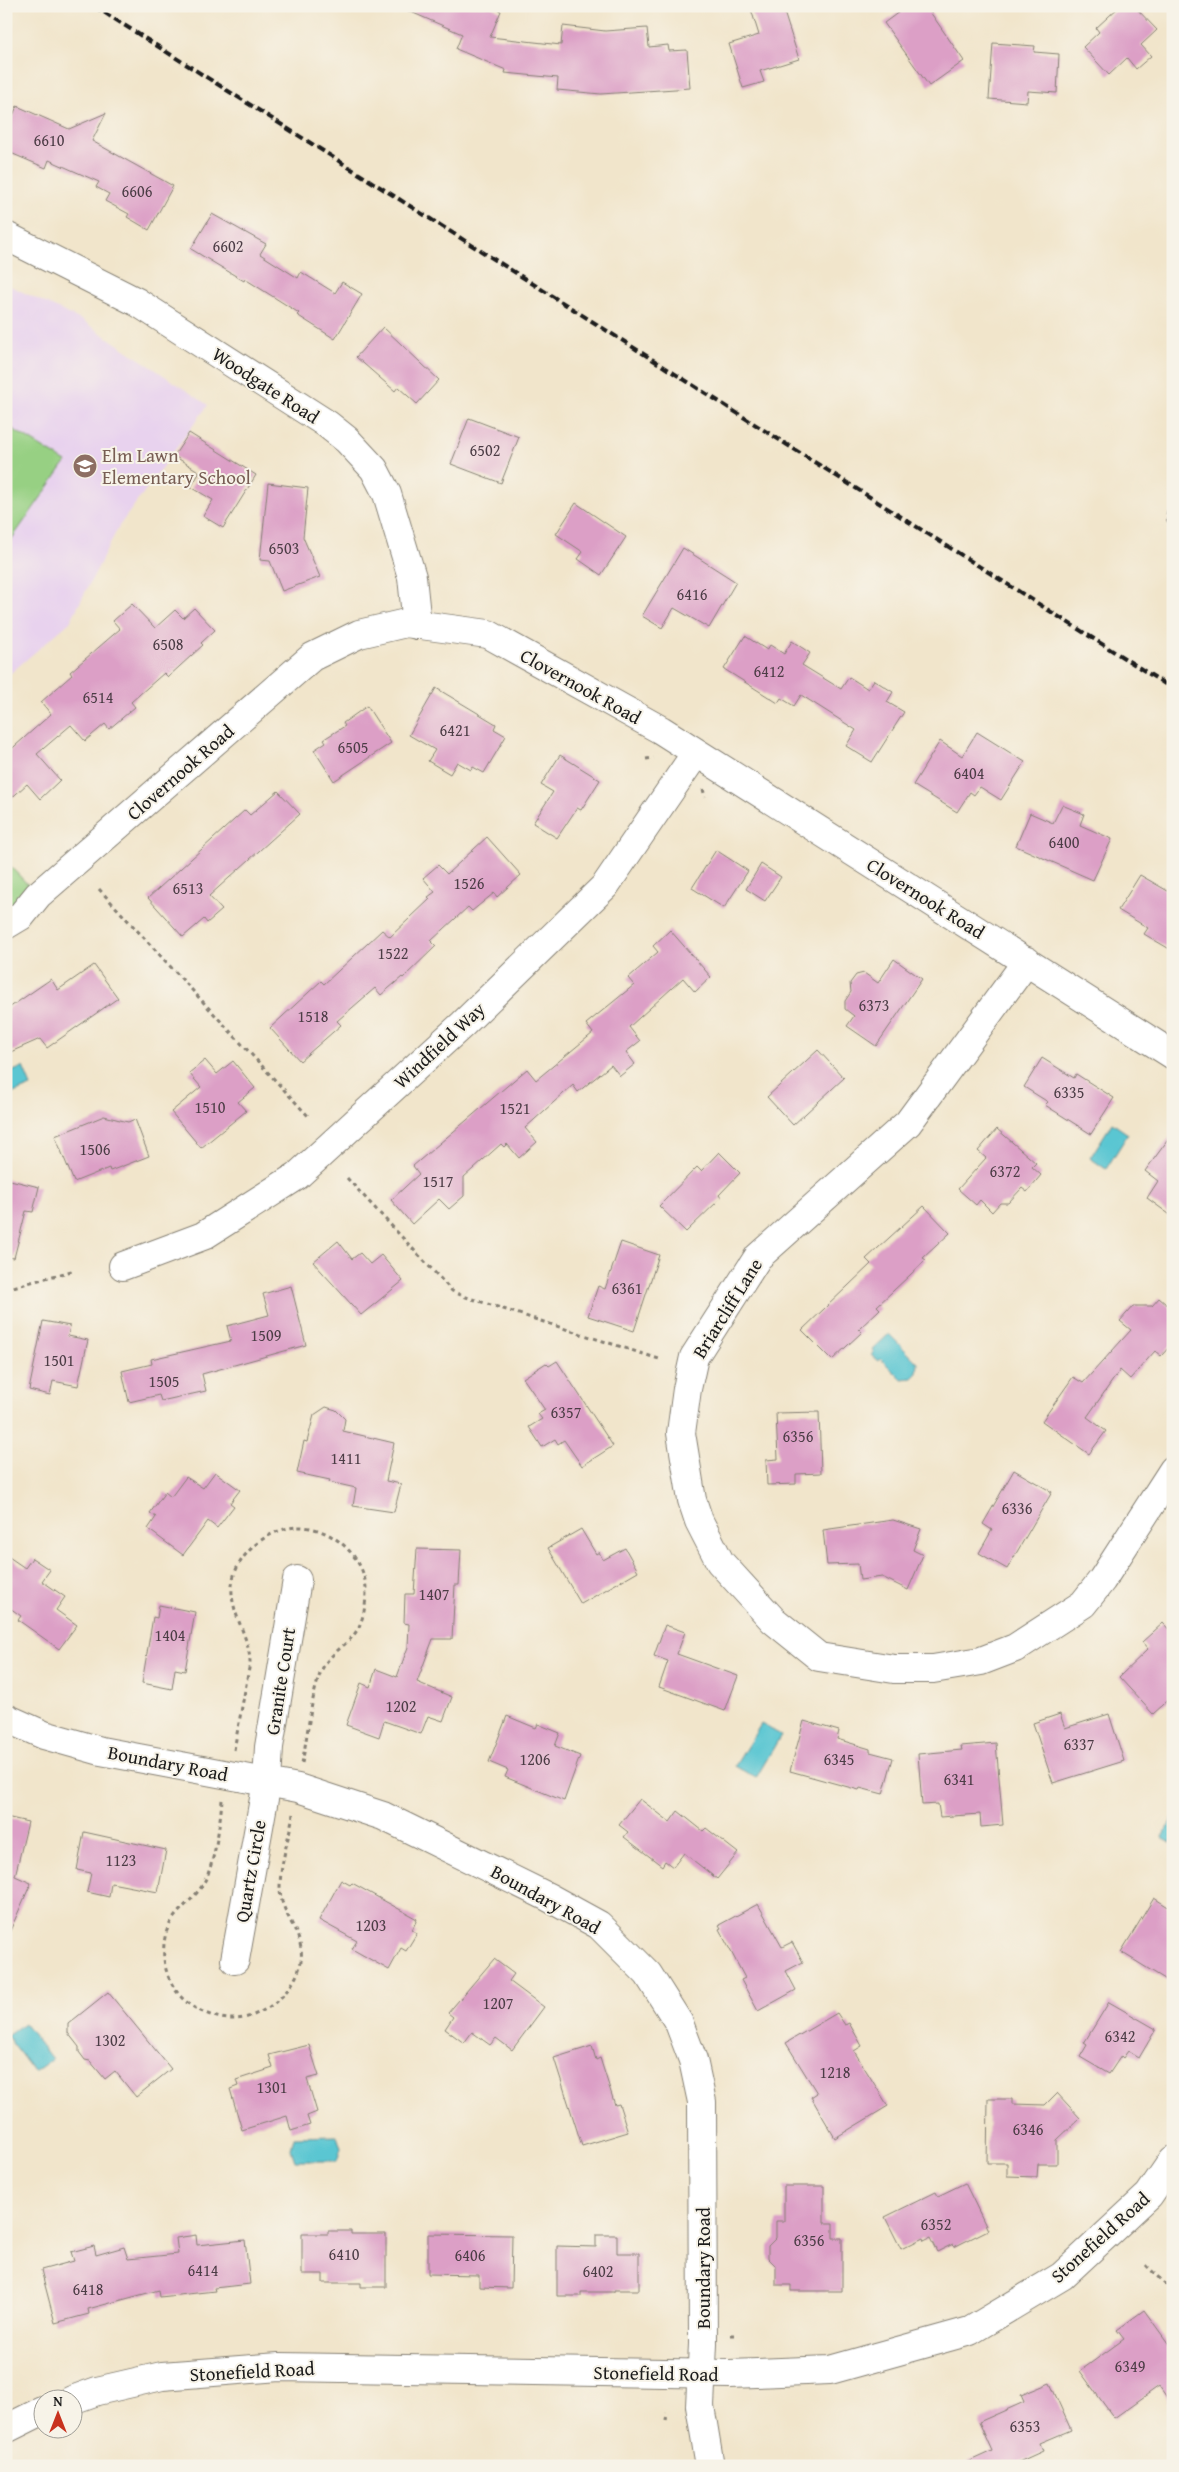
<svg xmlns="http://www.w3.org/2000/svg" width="1179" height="2472" font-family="'Gentium Book Plus',serif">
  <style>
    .built { fill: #e8d2ee }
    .green { fill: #97d083; stroke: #5a7650 }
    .water { fill: #5ac6d2; stroke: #3b7177 }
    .building { fill: #dc9fc6 }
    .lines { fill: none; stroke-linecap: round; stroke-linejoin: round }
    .minor-casing { stroke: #868074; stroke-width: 30 }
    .path { stroke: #868074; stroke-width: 3; stroke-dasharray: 4 4; stroke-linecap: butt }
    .minor { stroke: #fff; stroke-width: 28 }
    .rail { stroke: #1c1c1c; stroke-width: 4; stroke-dasharray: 8 4; stroke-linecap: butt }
    .labels { text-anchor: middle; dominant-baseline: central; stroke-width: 4; stroke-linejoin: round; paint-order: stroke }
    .number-label { font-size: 16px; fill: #4c3d46 }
    .street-label { font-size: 19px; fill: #1c1c1c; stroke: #f7f3e8 }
    .education-label { font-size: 19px; fill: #785e54; stroke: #f7f3e8; text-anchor: start }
  </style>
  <rect width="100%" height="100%" fill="#f7f3e8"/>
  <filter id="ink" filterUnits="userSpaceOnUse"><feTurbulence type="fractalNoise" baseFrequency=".02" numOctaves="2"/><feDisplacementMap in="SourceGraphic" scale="10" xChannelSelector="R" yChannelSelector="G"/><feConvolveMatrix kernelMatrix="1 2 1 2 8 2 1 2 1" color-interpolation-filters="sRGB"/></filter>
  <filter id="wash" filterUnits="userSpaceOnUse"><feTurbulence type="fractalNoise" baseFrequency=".0096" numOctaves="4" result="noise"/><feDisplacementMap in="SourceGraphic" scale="20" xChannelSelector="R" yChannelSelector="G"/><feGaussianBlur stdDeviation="1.12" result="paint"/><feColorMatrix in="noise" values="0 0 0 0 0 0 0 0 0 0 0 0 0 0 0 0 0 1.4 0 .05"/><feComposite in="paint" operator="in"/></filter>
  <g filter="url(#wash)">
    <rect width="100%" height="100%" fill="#f1e5cb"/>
    <!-- built -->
    <polygon class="built" points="6,284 83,321 208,405 119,526 70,622 6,677"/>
    <!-- green -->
    <g class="green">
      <polygon points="6,425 66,462 6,547"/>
      <polygon points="6,862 38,895 6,925"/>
    </g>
    <!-- water -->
    <g class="water">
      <polygon points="23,1067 31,1086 6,1096 6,1074"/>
      <polygon points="1112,1123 1128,1134 1106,1169 1090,1158"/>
      <polygon points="889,1334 918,1363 917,1373 912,1378 901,1379 881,1359 878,1361 871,1355 874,1352 872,1350"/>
      <polygon points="761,1724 781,1735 756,1778 735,1766"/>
      <polygon points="1173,1818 1173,1843 1162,1837"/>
      <polygon points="24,2023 52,2059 34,2072 7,2036"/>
      <polygon points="337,2136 341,2148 337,2161 295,2161 291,2149 294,2137"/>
    </g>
    <g id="blocks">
      <!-- building -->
      <g class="building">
        <polygon points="397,6 490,6 501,11 490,37 561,45 563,26 605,31 647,28 649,47 668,45 669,51 687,50 690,88 601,94 557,90 558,78 505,73 506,70 456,49 462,34"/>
        <polygon points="750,6 782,6 799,59 760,71 764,82 743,88 729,44 759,35"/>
        <polygon points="907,6 926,6 964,61 929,86 884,23"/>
        <polygon points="1120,6 1134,6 1157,30 1141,45 1151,56 1136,69 1127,58 1109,75 1083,47 1099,32 1096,28"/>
        <polygon points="993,43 1035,46 1034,52 1059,54 1057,93 1028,91 1027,102 989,99"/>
        <polygon points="17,106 69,129 106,113 92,141 173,186 149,230 127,217 129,214 105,201 109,194 96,187 99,182 49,160 46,168 6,151 6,132"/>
        <polygon points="212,214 266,244 260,254 298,278 301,272 335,293 342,282 362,294 335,339 297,315 299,313 245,279 244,281 191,249"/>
        <polygon points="383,327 439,380 417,404 398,387 395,391 356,357"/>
        <polygon points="469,418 519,437 501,483 451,464"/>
        <polygon points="189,433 256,475 223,528 203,516 213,500 191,487 200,472 174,456"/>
        <polygon points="268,483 308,488 303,537 320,577 282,591 270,561 260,560"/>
        <polygon points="576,503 626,537 601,575 578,559 583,552 556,534"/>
        <polygon points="683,548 736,582 709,628 674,608 662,628 642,616"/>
        <polygon points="132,604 155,628 175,610 183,618 194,608 215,630 201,643 203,645 168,677 164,673 131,702 135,707 109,729 105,724 85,741 71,725 37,754 60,780 40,799 27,784 6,803 6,754 51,714 41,702 72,675 70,672 120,629 113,621"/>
        <polygon points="745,636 767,650 770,645 784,654 792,641 810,653 802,665 841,689 849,677 868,689 874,680 893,692 887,702 904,712 872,762 846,746 856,730 801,695 794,706 781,698 778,703 724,669"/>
        <polygon points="436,688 496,724 494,729 506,736 484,773 473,767 471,770 457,762 450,774 428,761 435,750 409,735"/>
        <polygon points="367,706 391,743 334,781 314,750 326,742 324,739 345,726 343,723"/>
        <polygon points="977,732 1025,762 1001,800 980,787 974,795 970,792 957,812 913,785 940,741 962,756"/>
        <polygon points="560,755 600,780 581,810 577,808 557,838 533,823 553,792 541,785"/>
        <polygon points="278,791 300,814 209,896 222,910 207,923 204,919 183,937 148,898 245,810 250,815"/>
        <polygon points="1062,805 1084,814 1080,825 1112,839 1093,880 1016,846 1030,813 1053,823"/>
        <polygon points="487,837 521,875 497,897 494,893 472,911 468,907 431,941 436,946 403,978 402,977 381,995 375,988 337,1021 341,1025 300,1061 270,1028 321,981 324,984 382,930 390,937 430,899 428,897 435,892 423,878 438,865 447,874"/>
        <polygon points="716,850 748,871 724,908 692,888"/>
        <polygon points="761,864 781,877 765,901 746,889"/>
        <polygon points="1140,875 1173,894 1173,951 1144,934 1148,928 1118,910"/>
        <polygon points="670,930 711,977 695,992 683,978 629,1027 640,1041 626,1052 635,1064 620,1076 611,1065 578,1092 573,1085 525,1128 537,1142 519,1158 507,1144 504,1147 501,1144 464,1177 464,1196 449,1209 439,1199 412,1224 391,1200 419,1174 413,1166 527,1069 536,1080 593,1033 586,1024 634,985 628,978 658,952 653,946"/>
        <polygon points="894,959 922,979 876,1046 847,1026 854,1016 845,1009 845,1001 851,992 850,983 856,975 864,973 878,983"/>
        <polygon points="94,965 118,998 47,1048 40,1039 6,1054 6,1010 51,979 58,990"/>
        <polygon points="818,1050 844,1078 793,1125 767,1097"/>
        <polygon points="1042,1058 1074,1078 1076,1074 1114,1098 1091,1134 1045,1105 1048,1102 1024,1087"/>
        <polygon points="205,1060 217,1074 233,1061 255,1088 238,1102 246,1111 201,1148 171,1112 201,1087 189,1073"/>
        <polygon points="104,1116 128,1122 135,1119 149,1156 110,1171 109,1168 74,1182 55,1136"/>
        <polygon points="997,1129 1036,1163 1032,1167 1041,1175 1027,1192 1022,1188 1008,1203 1000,1203 992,1212 980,1200 976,1205 958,1189 986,1158 978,1151"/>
        <polygon points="1173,1133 1173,1217 1147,1198 1158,1181 1145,1171"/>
        <polygon points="719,1152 740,1173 719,1195 721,1198 686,1232 659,1206 697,1167 701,1171"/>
        <polygon points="6,1179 39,1187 33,1212 26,1211 14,1258 6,1257"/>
        <polygon points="924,1206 950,1233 923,1258 926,1260 877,1306 880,1309 859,1329 862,1332 832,1360 802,1330 871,1264 866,1259"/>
        <polygon points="338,1241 352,1259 360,1253 370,1264 381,1255 403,1281 361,1315 313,1262"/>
        <polygon points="621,1242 659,1255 634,1331 588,1316 598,1286 605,1289"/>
        <polygon points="291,1286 306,1345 202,1374 206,1391 161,1401 159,1395 129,1402 122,1371 152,1364 151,1359 231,1341 227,1326 269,1315 263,1294"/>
        <polygon points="1159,1298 1173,1310 1173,1343 1161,1356 1155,1351 1130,1379 1120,1370 1087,1417 1106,1431 1089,1454 1042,1421 1073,1377 1083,1383 1131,1330 1120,1321 1133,1306 1152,1306"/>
        <polygon points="43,1321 70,1326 68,1336 88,1340 78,1386 53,1381 50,1395 29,1390"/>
        <polygon points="557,1361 613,1446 582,1466 564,1440 558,1444 555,1439 542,1447 529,1427 542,1419 538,1414 545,1410 523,1378 546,1363 549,1366"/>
        <polygon points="326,1407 336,1410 345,1419 343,1431 394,1443 386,1481 401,1484 394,1512 353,1506 356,1488 329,1482 330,1480 297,1473 304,1441 307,1442 314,1415"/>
        <polygon points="819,1412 821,1473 796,1474 796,1484 767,1485 766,1460 778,1459 776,1413"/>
        <polygon points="1014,1470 1052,1492 1007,1569 979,1553 992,1530 983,1524"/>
        <polygon points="215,1472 240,1490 230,1503 234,1506 217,1528 208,1521 183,1555 148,1529 156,1517 150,1513 165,1492 171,1497 186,1477 203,1488"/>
        <polygon points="893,1520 921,1529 913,1550 923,1555 908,1590 882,1577 860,1580 858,1564 827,1565 823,1530"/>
        <polygon points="581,1529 596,1554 599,1552 603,1560 625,1548 638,1571 581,1604 548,1548"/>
        <polygon points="417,1549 461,1550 459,1585 455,1585 452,1639 433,1639 417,1682 452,1697 443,1721 428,1716 421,1734 384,1721 379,1737 346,1725 361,1683 370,1687 376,1669 397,1677 408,1647 409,1624 404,1623 405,1594 414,1594"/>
        <polygon points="6,1555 25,1568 32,1558 50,1570 42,1581 65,1597 56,1610 77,1625 59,1649 18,1620 21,1616 6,1605"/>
        <polygon points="159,1605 195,1612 185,1671 175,1669 172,1689 142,1683 153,1617 157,1618"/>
        <polygon points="1163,1623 1173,1634 1173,1696 1153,1714 1119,1677 1148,1649 1142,1642"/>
        <polygon points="665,1625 685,1632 677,1654 738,1676 725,1711 659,1687 668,1661 654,1656"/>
        <polygon points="1060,1714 1065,1728 1109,1714 1124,1761 1053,1783 1033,1723"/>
        <polygon points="507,1716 536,1728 538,1724 560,1733 555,1746 580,1756 564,1801 505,1777 508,1770 489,1762"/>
        <polygon points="804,1721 839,1731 837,1739 870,1749 870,1752 893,1758 883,1794 860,1788 859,1790 790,1771"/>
        <polygon points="996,1743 1003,1825 981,1827 980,1814 940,1817 938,1804 922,1805 918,1754 962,1750 961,1746"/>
        <polygon points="640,1799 670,1822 678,1811 703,1831 706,1828 738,1853 717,1879 684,1853 673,1867 665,1861 662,1866 624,1837 628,1832 619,1825"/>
        <polygon points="6,1817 28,1822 15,1876 31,1883 6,1940"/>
        <polygon points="84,1832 166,1850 158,1892 111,1883 109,1897 87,1892 91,1873 77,1870"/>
        <polygon points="341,1880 350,1885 352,1883 417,1919 412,1930 417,1933 406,1951 401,1948 389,1970 352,1949 357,1941 319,1920"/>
        <polygon points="1154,1898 1173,1910 1173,1984 1121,1952"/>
        <polygon points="758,1904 782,1947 792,1942 803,1962 786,1971 796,1990 758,2011 741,1980 745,1978 719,1929 721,1928 719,1925"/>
        <polygon points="494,1959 514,1974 509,1981 544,2007 512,2050 496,2038 490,2045 472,2032 464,2043 445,2029 453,2017 448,2013"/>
        <polygon points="108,1992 171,2069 136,2097 115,2071 105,2079 90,2061 85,2060 79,2052 79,2047 68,2033 68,2024"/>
        <polygon points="1109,2002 1156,2029 1139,2058 1128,2051 1123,2058 1121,2056 1109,2074 1080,2057 1087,2045 1084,2043"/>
        <polygon points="837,2013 845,2025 849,2023 862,2046 854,2051 888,2106 835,2138 811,2097 817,2093 786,2043"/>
        <polygon points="309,2045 319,2076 307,2079 317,2112 307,2116 310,2125 291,2131 287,2116 242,2130 230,2089 238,2086 236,2080 273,2068 269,2055"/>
        <polygon points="592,2046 596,2060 600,2058 615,2105 619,2104 628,2132 582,2146 554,2058"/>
        <polygon points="1057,2093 1080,2118 1057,2140 1057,2164 1038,2164 1037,2177 1007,2176 1007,2163 987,2163 988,2099 1012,2099 1012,2104 1045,2105"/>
        <polygon points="965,2183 988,2230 954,2247 953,2244 937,2252 930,2238 924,2241 923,2238 901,2249 885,2217 936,2192 938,2196"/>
        <polygon points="784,2186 824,2186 824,2223 833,2223 833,2238 842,2238 842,2291 791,2291 791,2285 776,2285 776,2266 768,2258 768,2246 776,2238 776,2221 784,2221"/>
        <polygon points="328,2231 351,2231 351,2234 386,2234 386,2287 361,2287 361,2283 323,2283 323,2274 302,2274 302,2234 328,2234"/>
        <polygon points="428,2234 512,2235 511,2288 479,2287 479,2275 428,2274"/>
        <polygon points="196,2235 197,2245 245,2240 250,2284 214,2288 215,2291 160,2297 159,2290 88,2309 89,2314 55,2323 41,2270 74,2261 71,2252 94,2246 96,2255 124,2247 128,2259 178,2254 176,2238"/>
        <polygon points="596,2235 617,2235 617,2253 639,2253 639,2290 614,2290 614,2292 581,2292 581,2296 557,2296 557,2246 596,2247"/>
        <polygon points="1144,2310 1173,2350 1173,2406 1159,2386 1114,2418 1080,2371 1124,2339 1117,2330"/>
        <polygon points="1050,2383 1071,2430 1040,2443 1043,2451 1010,2466 959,2466 992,2451 979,2422 1024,2402 1021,2395"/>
      </g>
    </g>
  </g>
  <g filter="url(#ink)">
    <use href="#blocks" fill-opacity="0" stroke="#868074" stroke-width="1"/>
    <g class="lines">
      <defs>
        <g id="minor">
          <polyline points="6,236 137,302 327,424 347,440 374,469 387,494 412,577 417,625"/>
          <polyline points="6,925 21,916 38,895 312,657 359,634 406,623 488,634 661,730 1173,1055"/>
          <polyline points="1027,961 908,1123 758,1257 694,1357 687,1389 681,1433 692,1500 699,1521 720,1562 773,1620 819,1657 894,1669 933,1669 981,1661 1015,1648 1083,1604 1102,1580 1173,1470"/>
          <polyline points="123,1266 203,1236 297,1176 463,1024 605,886 696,753"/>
          <polyline points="6,1718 44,1735 101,1751 298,1788 383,1816 548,1897 599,1925 648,1974 679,2023 693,2060 702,2102 703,2344 700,2406 710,2466"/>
          <polyline points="235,1960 267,1782 269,1747 297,1580"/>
          <polyline points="72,2400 97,2391 162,2376 279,2367 730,2374 830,2370 970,2331 1062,2276 1149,2195 1173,2160"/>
          <polyline points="6,2429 42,2411"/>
        </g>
      </defs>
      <!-- minor casing -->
      <use href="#minor" class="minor-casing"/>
      <!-- path -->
      <g class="path">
        <path d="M1173 504C1165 512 1165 520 1173 528"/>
        <polyline points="646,759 654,758"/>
        <polyline points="703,789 705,797"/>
        <polyline points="99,889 309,1117"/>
        <polyline points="347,1178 452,1291 463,1296 659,1359"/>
        <polyline points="6,1289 75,1270"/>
        <path d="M234 1750 250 1663C250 1636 230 1614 232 1586 234 1555 270 1526 301 1527 333 1528 366 1558 366 1590 366 1606 363 1625 352 1637 341 1649 326 1657 320 1674 310 1702 308 1734 302 1763"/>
        <path d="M222 1800C220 1824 216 1852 208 1874 194 1910 160 1909 164 1959 166 1977 176 1996 192 2006 203 2013 218 2019 231 2019 264 2021 306 1984 301 1949 298 1927 280 1911 280 1888 280 1864 289 1838 293 1814"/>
        <polyline points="1146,2265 1173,2292"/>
        <polyline points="731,2335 737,2335"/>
        <polyline points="666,2421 667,2413"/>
      </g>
      <!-- minor -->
      <use href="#minor" class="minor"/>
      <!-- rail -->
      <polyline class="rail" points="94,6 1173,689"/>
    </g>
  </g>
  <!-- icons -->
  <defs>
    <symbol id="school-disc" viewBox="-11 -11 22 22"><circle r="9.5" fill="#8d6e63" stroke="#f7f3e8"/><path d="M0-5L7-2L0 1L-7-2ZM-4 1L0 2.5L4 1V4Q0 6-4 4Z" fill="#fff"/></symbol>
  </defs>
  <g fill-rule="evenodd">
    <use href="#school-disc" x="71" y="452" width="28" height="28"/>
  </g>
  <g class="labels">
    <!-- number labels -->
    <g class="number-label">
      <text x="49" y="140">6610</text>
      <text x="137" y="191">6606</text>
      <text x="228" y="246">6602</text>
      <text x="485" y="450">6502</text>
      <text x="284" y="548">6503</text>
      <text x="692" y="594">6416</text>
      <text x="168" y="644">6508</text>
      <text x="769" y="671">6412</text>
      <text x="98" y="697">6514</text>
      <text x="455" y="730">6421</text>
      <text x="353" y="747">6505</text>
      <text x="969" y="773">6404</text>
      <text x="1064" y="842">6400</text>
      <text x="469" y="883">1526</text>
      <text x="188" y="888">6513</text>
      <text x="393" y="953">1522</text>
      <text x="874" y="1005">6373</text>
      <text x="313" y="1016">1518</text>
      <text x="1069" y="1092">6335</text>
      <text x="210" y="1107">1510</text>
      <text x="515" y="1108">1521</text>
      <text x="95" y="1149">1506</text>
      <text x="1005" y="1171">6372</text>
      <text x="438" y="1181">1517</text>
      <text x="627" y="1288">6361</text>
      <text x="266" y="1335">1509</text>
      <text x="59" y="1360">1501</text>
      <text x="164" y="1381">1505</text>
      <text x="566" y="1412">6357</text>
      <text x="798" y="1436">6356</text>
      <text x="346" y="1458">1411</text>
      <text x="1017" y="1508">6336</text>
      <text x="434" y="1594">1407</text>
      <text x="170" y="1635">1404</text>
      <text x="401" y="1706">1202</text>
      <text x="1079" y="1744">6337</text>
      <text x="535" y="1759">1206</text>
      <text x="839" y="1759">6345</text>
      <text x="959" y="1779">6341</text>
      <text x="121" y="1860">1123</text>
      <text x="371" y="1925">1203</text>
      <text x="498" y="2003">1207</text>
      <text x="1120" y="2036">6342</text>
      <text x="110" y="2040">1302</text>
      <text x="835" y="2072">1218</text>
      <text x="272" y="2087">1301</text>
      <text x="1028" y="2129">6346</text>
      <text x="936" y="2224">6352</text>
      <text x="809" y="2240">6356</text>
      <text x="344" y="2254">6410</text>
      <text x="470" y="2255">6406</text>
      <text x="203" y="2270">6414</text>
      <text x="598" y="2271">6402</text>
      <text x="88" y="2289">6418</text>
      <text x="1130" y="2366">6349</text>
      <text x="1025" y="2426">6353</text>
    </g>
    <!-- street labels -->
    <g class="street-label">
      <text transform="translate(266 385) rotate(33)">Woodgate Road</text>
      <text transform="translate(581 686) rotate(29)">Clovernook Road</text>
      <text transform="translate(180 772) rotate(-41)">Clovernook Road</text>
      <text transform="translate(926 898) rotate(32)">Clovernook Road</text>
      <text transform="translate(439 1045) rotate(-43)">Windfield Way</text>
      <text transform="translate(727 1308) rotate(-58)">Briarcliff Lane</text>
      <text transform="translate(280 1681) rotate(-81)">Granite Court</text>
      <text transform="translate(168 1763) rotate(11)">Boundary Road</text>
      <text transform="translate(250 1871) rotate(-80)">Quartz Circle</text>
      <text transform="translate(546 1899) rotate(29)">Boundary Road</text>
      <text transform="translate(1100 2237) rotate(-42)">Stonefield Road</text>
      <text transform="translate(703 2268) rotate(-90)">Boundary Road</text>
      <text transform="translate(252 2371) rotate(-3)">Stonefield Road</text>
      <text transform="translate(656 2373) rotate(1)">Stonefield Road</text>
    </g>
    <!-- education labels -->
    <g class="education-label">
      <text x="102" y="455">Elm Lawn<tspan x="102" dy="22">Elementary School</tspan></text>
    </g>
  </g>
  <!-- margin -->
  <rect width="1179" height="2472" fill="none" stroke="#f7f3e8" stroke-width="25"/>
  <!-- north arrow -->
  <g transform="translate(58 2414)"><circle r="24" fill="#f7f3e8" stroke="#9f9d96"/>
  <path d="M0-4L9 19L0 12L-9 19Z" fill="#c8321e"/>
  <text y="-8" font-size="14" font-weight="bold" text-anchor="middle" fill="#1c1c1c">N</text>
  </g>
</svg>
